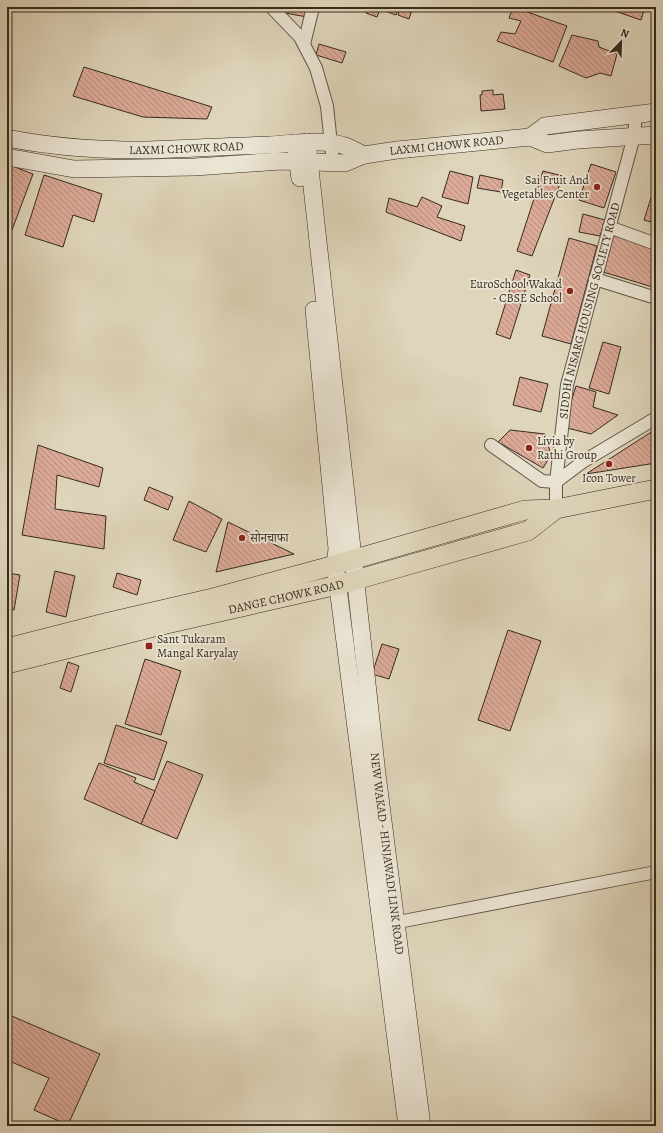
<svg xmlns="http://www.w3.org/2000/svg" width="663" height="1133" font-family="Alegreya,'Noto Serif Devanagari',serif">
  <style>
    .building { fill: url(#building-back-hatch); stroke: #362a1e }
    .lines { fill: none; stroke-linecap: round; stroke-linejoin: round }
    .street-casing { stroke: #605545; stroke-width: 14 }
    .secondary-casing { stroke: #362a1e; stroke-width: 18 }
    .primary-casing { stroke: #362a1e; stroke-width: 20 }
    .street { stroke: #eae4d3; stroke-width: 12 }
    .secondary { stroke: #eae4d3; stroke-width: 17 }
    .primary { stroke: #dfd5bb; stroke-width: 19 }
    .poi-dot { fill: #8f2418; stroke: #eae4d3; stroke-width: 1.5 }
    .labels { text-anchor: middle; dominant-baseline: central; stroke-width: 3.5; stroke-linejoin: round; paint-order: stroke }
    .street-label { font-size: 12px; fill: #362a1e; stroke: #eae4d3 }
    .poi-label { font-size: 12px; fill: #362a1e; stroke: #eae4d3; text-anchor: start }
  </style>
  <defs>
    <pattern id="building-back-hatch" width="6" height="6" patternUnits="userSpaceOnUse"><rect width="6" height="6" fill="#dcaa98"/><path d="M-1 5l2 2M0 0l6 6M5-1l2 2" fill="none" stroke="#b38b7b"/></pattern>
  </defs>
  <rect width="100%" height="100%" fill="#dfd5bb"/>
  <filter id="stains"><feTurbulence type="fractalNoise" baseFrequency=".005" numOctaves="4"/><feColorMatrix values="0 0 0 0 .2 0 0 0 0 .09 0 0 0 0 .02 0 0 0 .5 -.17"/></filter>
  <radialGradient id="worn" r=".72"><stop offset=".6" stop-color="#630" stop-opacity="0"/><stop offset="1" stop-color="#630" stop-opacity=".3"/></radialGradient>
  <!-- building -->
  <g class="building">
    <polygon points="286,7 309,7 307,17 285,13"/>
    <polygon points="368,7 381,7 377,17 366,13"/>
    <polygon points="383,7 399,7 396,15 382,10"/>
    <polygon points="401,7 413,7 409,19 398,15"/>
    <polygon points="513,7 567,26 553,62 497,41 501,32 515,34 521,21 509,18"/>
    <polygon points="603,7 645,7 641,20"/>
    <polygon points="572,35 598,41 599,47 617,54 611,76 600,73 586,78 559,66"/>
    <polygon points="319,44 346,52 342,63 316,55"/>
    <polygon points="84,67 212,107 207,119 143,117 73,96"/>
    <polygon points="493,90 493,95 503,94 505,109 481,111 480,95 482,95 482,91"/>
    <polygon points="7,164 33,174 12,230 7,228"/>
    <polygon points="591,164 616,172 604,208 579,200"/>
    <polygon points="450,171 473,177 468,204 442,197"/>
    <polygon points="543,171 563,176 532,256 517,251"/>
    <polygon points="44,175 102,194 94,222 73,215 63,247 25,235"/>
    <polygon points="480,175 503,180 501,192 477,188"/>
    <polygon points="656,182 656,221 651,220 651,222 644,220"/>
    <polygon points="422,197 442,206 437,217 465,226 461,241 386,212 389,198 417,207"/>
    <polygon points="583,214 605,220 600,236 579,232"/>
    <polygon points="613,235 656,247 656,288 603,272"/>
    <polygon points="569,238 597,246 571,344 542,336"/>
    <polygon points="516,270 530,275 510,339 496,334"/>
    <polygon points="603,342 621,347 609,394 589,388"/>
    <polygon points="520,377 548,384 541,412 513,405"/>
    <polygon points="576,386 596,392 593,407 618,415 591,434 563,427"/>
    <polygon points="656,429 656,463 586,474"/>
    <polygon points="510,430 545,434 551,455 543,468 498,442"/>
    <polygon points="38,445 103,468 99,487 57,475 55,509 106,516 104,549 22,535"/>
    <polygon points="149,487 173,497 168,510 144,500"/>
    <polygon points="189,501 222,519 206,552 173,540"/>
    <polygon points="228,522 294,554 216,572"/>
    <polygon points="55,571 75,576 66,617 46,612"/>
    <polygon points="7,573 20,575 14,610 7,608"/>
    <polygon points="117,573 141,580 137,595 113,587"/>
    <polygon points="508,630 541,641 510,731 478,720"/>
    <polygon points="382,644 399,649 389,679 372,674"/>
    <polygon points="145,659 181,671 161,735 125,724"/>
    <polygon points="68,662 79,666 71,692 60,688"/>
    <polygon points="116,725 167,742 154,780 104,763"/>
    <polygon points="167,761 203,775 177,839 141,824"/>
    <polygon points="99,763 136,778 134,782 155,791 141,824 84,799"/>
    <polygon points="7,1014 100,1054 68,1125 34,1110 49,1078 7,1060"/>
  </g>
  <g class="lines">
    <defs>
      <g id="street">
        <polyline points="273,7 274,10 300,37 316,68 327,106 333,163"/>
        <polyline points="304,44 313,7"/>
        <polyline points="609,227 656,244"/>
        <polyline points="595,279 656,298"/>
        <polyline points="491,445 542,481 556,482 584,461 656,418"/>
        <path id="s1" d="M556 509V482L567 385 634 136 636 114"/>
        <polyline points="388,924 656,872"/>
      </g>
      <g id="secondary">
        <polyline points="530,137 545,126 656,112"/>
        <path id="s2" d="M7 138C52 147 96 150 142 150 185 149 227 146 269 145 293 144 322 138 345 146 351 148 357 152 364 155"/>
        <path id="s3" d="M307 142 377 774 422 1126"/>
        <polyline points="295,143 300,178"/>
        <path id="s4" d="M7 157 74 169 195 167 281 161 345 163 364 155 397 150 530 137 547 144 578 140 656 135"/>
        <polyline points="314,310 337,549 335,564 407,1126"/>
      </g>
      <g id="primary">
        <polyline points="7,648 109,622 213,598 324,568 525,510 556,509 656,489"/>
        <path id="s5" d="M7 664 162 625 338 585 528 531 556 509"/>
      </g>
    </defs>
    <!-- street casing -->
    <use href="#street" class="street-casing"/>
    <!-- secondary casing -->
    <use href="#secondary" class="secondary-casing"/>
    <!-- primary casing -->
    <use href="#primary" class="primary-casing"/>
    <!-- street -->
    <use href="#street" class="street"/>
    <!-- secondary -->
    <use href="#secondary" class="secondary"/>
    <!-- primary -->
    <use href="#primary" class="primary"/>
  </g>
  <!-- markers -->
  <g class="poi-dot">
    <circle cx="597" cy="187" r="4"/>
    <circle cx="570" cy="291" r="4"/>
    <circle cx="529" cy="448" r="4"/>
    <circle cx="609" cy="464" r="4"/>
    <circle cx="242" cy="538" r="4"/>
    <rect x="145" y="642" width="8" height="8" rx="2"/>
  </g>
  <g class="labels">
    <!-- street labels -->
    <g class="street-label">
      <text stroke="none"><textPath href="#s4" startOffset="443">LAXMI CHOWK ROAD</textPath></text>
      <text stroke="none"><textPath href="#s2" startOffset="180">LAXMI CHOWK ROAD</textPath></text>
      <text stroke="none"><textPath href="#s1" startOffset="202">SIDDHI NISARG HOUSING SOCIETY ROAD</textPath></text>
      <text stroke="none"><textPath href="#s5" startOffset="287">DANGE CHOWK ROAD</textPath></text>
      <text stroke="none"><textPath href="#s3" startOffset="716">NEW WAKAD - HINJAWADI LINK ROAD</textPath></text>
    </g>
    <!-- poi labels -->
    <g class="poi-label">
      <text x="589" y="180" text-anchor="end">Sai Fruit And<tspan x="589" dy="14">Vegetables Center</tspan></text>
      <text x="562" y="284" text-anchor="end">EuroSchool Wakad<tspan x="562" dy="14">- CBSE School</tspan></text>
      <text x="537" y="441">Livia by<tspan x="537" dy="14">Rathi Group</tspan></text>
      <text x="609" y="478" text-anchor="middle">Icon Tower</text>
      <text x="250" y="538">सोनचाफा</text>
      <text x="157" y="639">Sant Tukaram<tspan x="157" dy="14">Mangal Karyalay</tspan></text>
    </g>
  </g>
  <!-- margin -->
  <rect width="663" height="1133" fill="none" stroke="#dfd5bb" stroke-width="24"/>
  <rect x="8" y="8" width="647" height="1117" fill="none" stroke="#362a1e" stroke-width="2"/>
  <rect x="12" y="12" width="639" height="1109" fill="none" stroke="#362a1e"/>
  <!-- north arrow -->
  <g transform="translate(621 42) rotate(23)" stroke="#eae4d3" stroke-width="3" paint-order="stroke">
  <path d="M0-3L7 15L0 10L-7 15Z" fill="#362a1e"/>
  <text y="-6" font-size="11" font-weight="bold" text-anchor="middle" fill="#362a1e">N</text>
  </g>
  <rect width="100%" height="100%" filter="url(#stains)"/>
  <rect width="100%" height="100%" fill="url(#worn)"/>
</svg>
